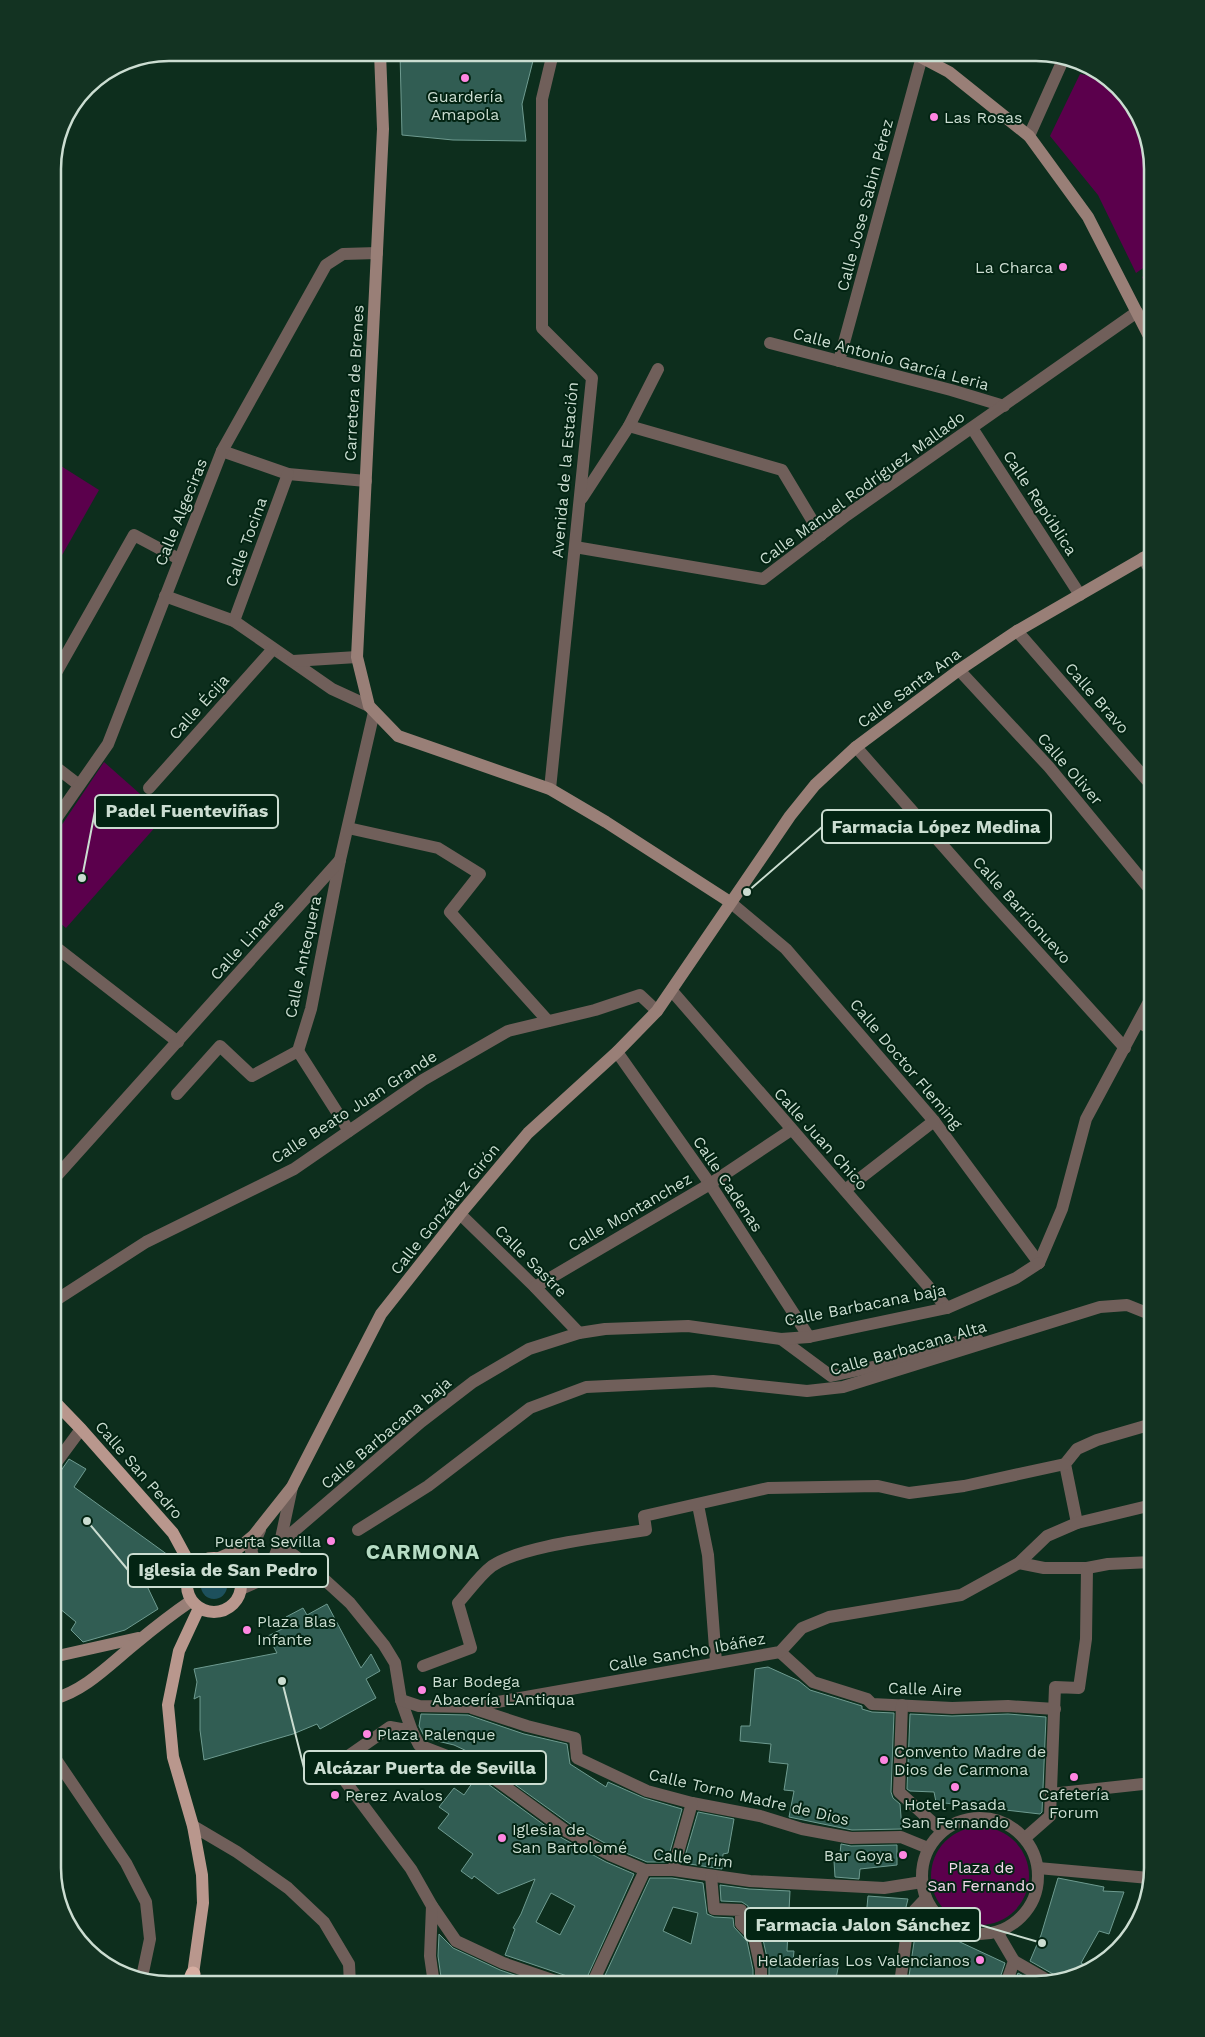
<svg xmlns="http://www.w3.org/2000/svg" width="1205" height="2037" font-family="'Work Sans',sans-serif">
  <style>
    .green { fill: #5b004c }
    .water { fill: #1d505c }
    .building { fill: #315d53; stroke: #6e9b90; fill-rule: evenodd }
    .lines { fill: none; stroke-linecap: round; stroke-linejoin: round }
    .street { stroke: #705f5a; stroke-width: 12 }
    .secondary { stroke: #997f77; stroke-width: 12 }
    .primary { stroke: #b9978d; stroke-width: 12 }
    .highway { stroke: #d6ada1; stroke-width: 15 }
    .poi-dot { fill: #fe86e1; stroke: #032413; stroke-width: 2 }
    .labels { text-anchor: middle; dominant-baseline: central; stroke-width: 4; stroke-linejoin: round; paint-order: stroke }
    .poi-label { font-size: 16px; fill: #cbddd1; stroke: #032413; text-anchor: start }
    .street-label { font-size: 16px; fill: #cbddd1; stroke: #032413 }
    .park-label { font-size: 16px; fill: #f1d8e9; stroke: #032413 }
    .district-label { font-size: 21px; font-weight: bold; letter-spacing: 1px; fill: #b6dcc4; stroke: #032413 }
    .rim { fill: none; stroke: #cbddd1; stroke-width: 2.5 }
    .leader { fill: none; stroke: #cbddd1; stroke-width: 2 }
    .callout-dot { fill: #cbddd1; stroke: #032413; stroke-width: 2 }
    .callout { fill: #032413; stroke: #cbddd1; stroke-width: 2 }
    .callout-label { font-size: 18px; text-anchor: middle; font-weight: bold; fill: #cbddd1 }
  </style>
  <rect width="100%" height="100%" fill="#0d2e1d"/>
  <!-- green -->
  <g class="green">
    <polygon points="1080,74 1105,78 1141,118 1152,170 1152,262 1136,273 1098,195 1050,136"/>
    <polygon points="1152,270 1152,298 1142,277"/>
    <polygon points="53,461 99,490 53,571"/>
    <polygon points="104,762 165,816 66,928 53,917 53,838"/>
    <circle cx="980" cy="1876" r="49"/>
  </g>
  <!-- water -->
  <circle class="water" cx="214" cy="1586" r="13"/>
  <!-- building -->
  <g class="building">
    <polygon points="400,53 535,53 522,104 526,141 453,140 402,135"/>
    <polygon points="69,1459 86,1469 74,1487 168,1555 147,1586 158,1609 125,1630 83,1642 71,1630 76,1622 53,1603 53,1477 60,1472"/>
    <polygon points="327,1604 361,1668 371,1654 380,1671 366,1679 376,1698 320,1729 317,1724 293,1734 204,1760 200,1730 200,1696 194,1699 197,1682 194,1669 277,1653 268,1636 290,1625 286,1617 303,1608 307,1615"/>
    <polygon points="768,1667 799,1681 810,1690 862,1706 862,1709 872,1712 894,1713 891,1792 893,1798 900,1804 902,1829 852,1830 789,1817 794,1791 784,1790 788,1764 769,1762 771,1744 740,1741 741,1726 750,1726 755,1669"/>
    <polygon points="421,1714 468,1715 524,1734 567,1744 570,1764 606,1787 608,1782 644,1798 682,1809 667,1862 647,1862 614,1848 570,1824 471,1753 454,1745 425,1738 419,1726"/>
    <polygon points="910,1714 952,1716 1008,1714 1046,1717 1042,1812 1040,1814 936,1802 934,1792 910,1791 907,1789"/>
    <path d="M477 1776 562 1838 606 1862 634 1874 584 1984H572L570 1979 567 1976 505 1955 515 1929 513 1928 521 1914 535 1879 498 1894 474 1876 472 1879 461 1871 473 1854 438 1828 449 1814 439 1807 454 1788 464 1795ZM551 1893 575 1906 560 1935 536 1922Z"/>
    <polygon points="698,1812 734,1819 728,1853 723,1854 722,1869 683,1863"/>
    <polygon points="841,1844 851,1846 897,1845 897,1865 860,1869 859,1879 835,1877 834,1861 839,1862"/>
    <path d="M650 1878H672L703 1883 707 1914 714 1917 733 1918 734 1927 747 1941 753 1970V1984H601ZM673 1907 698 1913 691 1944 663 1931Z"/>
    <polygon points="1058,1878 1104,1887 1103,1891 1124,1892 1109,1934 1099,1931 1081,1963 1091,1969 1087,1973 1057,1980 1053,1974 1030,1961 1041,1935"/>
    <polygon points="720,1885 749,1889 790,1891 787,1951 794,1951 793,1961 822,1962 822,1959 839,1963 835,1984 769,1984 769,1967 762,1935 749,1921 748,1906 742,1902 721,1901"/>
    <polygon points="868,1896 908,1899 906,1907 901,1914 899,1926 866,1918"/>
    <polygon points="917,1922 1005,1963 998,1984 937,1984 916,1981 909,1976"/>
    <polygon points="439,1934 453,1948 500,1970 540,1984 442,1984 438,1956"/>
    <polygon points="1018,1973 1038,1984 1014,1984"/>
  </g>
  <g class="lines">
    <!-- street -->
    <g class="street">
      <polyline points="1029,136 1063,60"/>
      <polyline points="770,343 951,390 1004,406"/>
      <polyline points="839,361 923,53"/>
      <polyline points="629,426 782,470 821,535"/>
      <polyline points="972,428 1080,595"/>
      <polyline points="222,451 288,474 366,481"/>
      <polyline points="582,498 629,426 658,369"/>
      <polyline points="575,547 763,579 847,515 1137,312"/>
      <polyline points="1143,558 1152,573"/>
      <polyline points="165,596 234,621 332,689 369,706"/>
      <polyline points="234,621 288,474"/>
      <polyline points="1017,631 1152,786"/>
      <polyline points="293,661 357,657"/>
      <polyline points="959,670 1049,767 1152,892"/>
      <polyline points="53,678 134,535 179,559"/>
      <polyline points="856,747 988,897 1125,1048"/>
      <polyline points="53,765 79,785"/>
      <polyline points="149,788 273,649"/>
      <polyline points="550,789 592,378 542,328 542,99 553,53"/>
      <polyline points="53,823 108,744 222,451 326,265 343,254 377,253"/>
      <polyline points="348,828 438,848 480,874 450,912 548,1021"/>
      <polyline points="730,902 786,949 934,1121 1039,1263"/>
      <polyline points="53,945 178,1042"/>
      <polyline points="672,991 947,1308"/>
      <polyline points="1139,1022 1152,1030"/>
      <polyline points="298,1051 349,1131"/>
      <polyline points="617,1052 710,1184 809,1337"/>
      <polyline points="177,1094 220,1046 252,1076 298,1051 311,1009 340,860 374,712"/>
      <polyline points="53,1180 340,860"/>
      <polyline points="845,1190 934,1121"/>
      <polyline points="460,1214 535,1287 579,1333"/>
      <polyline points="1039,1263 1062,1209 1086,1119 1152,996"/>
      <polyline points="535,1287 710,1184 791,1130"/>
      <polyline points="53,1302 146,1242 294,1169 423,1080 508,1031 595,1010 640,995 657,1011"/>
      <polyline points="781,1339 831,1376 891,1363 960,1341 978,1340"/>
      <polyline points="1152,1371 1150,1344 1152,1344"/>
      <polyline points="53,1467 81,1429"/>
      <polyline points="698,1505 708,1555 716,1662"/>
      <polyline points="1077,1523 1065,1464 1077,1449 1097,1440 1152,1424"/>
      <polyline points="260,1530 251,1551 256,1562 268,1572 314,1570 350,1603 384,1645 395,1663 401,1700 412,1731 390,1727 334,1766 342,1777 411,1869 432,1906 456,1941 503,1963 564,1984"/>
      <polyline points="358,1530 428,1486 530,1408 586,1387 713,1381 807,1391 843,1387 1100,1307 1127,1305 1152,1315"/>
      <polyline points="1019,1563 1044,1568 1087,1568 1108,1564 1152,1562"/>
      <polyline points="314,1570 279,1544 421,1422 473,1382 529,1349 579,1333 605,1329 688,1326 781,1339 809,1337 947,1308 1016,1278 1039,1263"/>
      <polyline points="241,1589 257,1582 268,1572 280,1543 292,1487"/>
      <polyline points="780,1652 813,1682 867,1699 872,1704 952,1708 1008,1706 1055,1709"/>
      <path d="M423 1666 471 1648 458 1603C469 1591 479 1576 492 1566 523 1545 606 1537 646 1530L644 1516 768 1488 878 1486 909 1493 964 1486 1065 1464"/>
      <polyline points="401,1700 419,1706 469,1707 780,1652 802,1628 829,1617 961,1595 1019,1563 1047,1536 1077,1523 1152,1505"/>
      <polyline points="902,1705 899,1792 942,1831"/>
      <polyline points="472,1708 527,1726 575,1738 577,1758 647,1791 692,1803 760,1816 802,1829 851,1838 901,1837 928,1848"/>
      <polyline points="412,1731 419,1745 481,1769 566,1831 610,1855 645,1870 673,1870 750,1881 884,1888 922,1882"/>
      <polyline points="53,1755 126,1863 146,1902 150,1939 142,1977"/>
      <polyline points="1051,1794 1152,1783"/>
      <circle cx="980" cy="1876" r="58"/>
      <polyline points="193,1826 237,1852 288,1888 324,1922 349,1964 350,1984"/>
      <polyline points="1025,1838 1050,1816 1055,1687 1079,1688 1086,1639 1087,1568"/>
      <polyline points="1038,1868 1149,1878"/>
      <polyline points="673,1870 692,1803"/>
      <polyline points="711,1876 714,1909 741,1910 741,1924 754,1937 761,1969 761,1984"/>
      <polyline points="432,1906 430,1956 434,1984"/>
      <polyline points="997,1932 1014,1961 1006,1984"/>
      <polyline points="1014,1961 1049,1981"/>
      <polyline points="592,1984 645,1870"/>
      <polyline points="886,1984 909,1984"/>
      <polyline points="900,1984 909,1916 926,1898"/>
    </g>
    <!-- secondary -->
    <g class="secondary">
      <polyline points="380,53 383,129 357,657 369,706 398,736 550,789 606,822 730,902"/>
      <polyline points="913,53 949,72 1029,136 1088,217 1152,342"/>
      <polyline points="219,1558 235,1551 254,1535 292,1487 381,1314 460,1214 528,1133 617,1052 657,1011 790,816 815,785 856,747 959,670 1017,631 1152,553"/>
      <polyline points="53,1657 138,1638"/>
      <path d="M53 1699C85 1691 111 1663 136 1643 154 1628 172 1614 191 1601"/>
    </g>
    <!-- primary -->
    <g class="primary">
      <polyline points="53,1400 81,1429 173,1533 192,1568"/>
      <circle cx="214" cy="1585" r="27"/>
      <polyline points="193,1974 203,1903 202,1875 193,1826 173,1757 168,1705 179,1651 199,1608"/>
    </g>
    <!-- highway -->
    <polyline class="highway" points="189,1984 193,1974"/>
  </g>
  <!-- markers -->
  <g class="poi-dot">
    <circle cx="465" cy="78" r="5"/>
    <circle cx="934" cy="117" r="5"/>
    <circle cx="1063" cy="267" r="5"/>
    <circle cx="331" cy="1541" r="5"/>
    <circle cx="247" cy="1630" r="5"/>
    <circle cx="422" cy="1690" r="5"/>
    <circle cx="367" cy="1734" r="5"/>
    <circle cx="884" cy="1760" r="5"/>
    <circle cx="1074" cy="1777" r="5"/>
    <circle cx="955" cy="1787" r="5"/>
    <circle cx="335" cy="1795" r="5"/>
    <circle cx="502" cy="1838" r="5"/>
    <circle cx="903" cy="1855" r="5"/>
    <circle cx="980" cy="1960" r="5"/>
  </g>
  <g class="labels">
    <!-- poi labels -->
    <g class="poi-label">
      <text x="465" y="96" text-anchor="middle">Guardería<tspan x="465" dy="18">Amapola</tspan></text>
      <text x="944" y="117">Las Rosas</text>
      <text x="1053" y="267" text-anchor="end">La Charca</text>
      <text x="321" y="1541" text-anchor="end">Puerta Sevilla</text>
      <text x="257" y="1621">Plaza Blas<tspan x="257" dy="18">Infante</tspan></text>
      <text x="432" y="1681">Bar Bodega<tspan x="432" dy="18">Abacería L'Antiqua</tspan></text>
      <text x="377" y="1734">Plaza Palenque</text>
      <text x="894" y="1751">Convento Madre de<tspan x="894" dy="18">Dios de Carmona</tspan></text>
      <text x="1074" y="1794" text-anchor="middle">Cafetería<tspan x="1074" dy="18">Forum</tspan></text>
      <text x="345" y="1795">Perez Avalos</text>
      <text x="955" y="1804" text-anchor="middle">Hotel Pasada<tspan x="955" dy="18">San Fernando</tspan></text>
      <text x="512" y="1829">Iglesia de<tspan x="512" dy="18">San Bartolomé</tspan></text>
      <text x="893" y="1855" text-anchor="end">Bar Goya</text>
      <text x="970" y="1960" text-anchor="end">Heladerías Los Valencianos</text>
    </g>
    <!-- street labels -->
    <g class="street-label">
      <text transform="translate(865 205) rotate(-75)">Calle Jose Sabin Pérez</text>
      <text transform="translate(891 359) rotate(15)">Calle Antonio García Leria</text>
      <text transform="translate(354 383) rotate(-87)">Carretera de Brenes</text>
      <text transform="translate(565 470) rotate(-85)">Avenida de la Estación</text>
      <text transform="translate(862 488) rotate(-36)">Calle Manuel Rodríguez Mallado</text>
      <text transform="translate(1040 503) rotate(57)">Calle República</text>
      <text transform="translate(181 512) rotate(-68)">Calle Algeciras</text>
      <text transform="translate(246 542) rotate(-70)">Calle Tocina</text>
      <text transform="translate(909 688) rotate(-36)">Calle Santa Ana</text>
      <text transform="translate(1097 698) rotate(49)">Calle Bravo</text>
      <text transform="translate(199 707) rotate(-48)">Calle Écija</text>
      <text transform="translate(1070 769) rotate(49)">Calle Oliver</text>
      <text transform="translate(1022 910) rotate(48)">Calle Barrionuevo</text>
      <text transform="translate(247 940) rotate(-48)">Calle Linares</text>
      <text transform="translate(303 957) rotate(-78)">Calle Antequera</text>
      <text transform="translate(906 1064) rotate(50)">Calle Doctor Fleming</text>
      <text transform="translate(354 1107) rotate(-33)">Calle Beato Juan Grande</text>
      <text transform="translate(821 1139) rotate(48)">Calle Juan Chico</text>
      <text transform="translate(728 1184) rotate(56)">Calle Cadenas</text>
      <text transform="translate(445 1209) rotate(-51)">Calle González Girón</text>
      <text transform="translate(630 1212) rotate(-30)">Calle Montanchez</text>
      <text transform="translate(531 1261) rotate(45)">Calle Sastre</text>
      <text transform="translate(865 1305) rotate(-11)">Calle Barbacana baja</text>
      <text transform="translate(908 1348) rotate(-16)">Calle Barbacana Alta</text>
      <text transform="translate(386 1433) rotate(-40)">Calle Barbacana baja</text>
      <text transform="translate(139 1470) rotate(49)">Calle San Pedro</text>
      <text transform="translate(687 1652) rotate(-10)">Calle Sancho Ibáñez</text>
      <text transform="translate(925 1689) rotate(2)">Calle Aire</text>
      <text transform="translate(749 1797) rotate(13)">Calle Torno Madre de Dios</text>
      <text transform="translate(693 1858) rotate(6)">Calle Prim</text>
    </g>
    <!-- park labels -->
    <g class="park-label">
      <text x="981" y="1867">Plaza de<tspan x="981" dy="18">San Fernando</tspan></text>
    </g>
    <!-- district labels -->
    <g class="district-label">
      <text x="423" y="1551">CARMONA</text>
    </g>
  </g>
  <!-- crop -->
  <path d="M0 0H1205V2037H0ZM169 61H1036A108 108 0 0 1 1144 169V1868A108 108 0 0 1 1036 1976H169A108 108 0 0 1 61 1868V169A108 108 0 0 1 169 61Z" fill="#133322" fill-rule="evenodd"/>
  <path class="rim" d="M169 61H1036A108 108 0 0 1 1144 169V1868A108 108 0 0 1 1036 1976H169A108 108 0 0 1 61 1868V169A108 108 0 0 1 169 61Z"/>
  <!-- callouts -->
  <path class="leader" d="M82 878L95 811M747 892L822 827M87 1521L128 1570M282 1681L304 1768M1042 1943L980 1925"/>
  <g class="callout-dot">
    <circle cx="82" cy="878" r="5"/>
    <circle cx="747" cy="892" r="5"/>
    <circle cx="87" cy="1521" r="5"/>
    <circle cx="282" cy="1681" r="5"/>
    <circle cx="1042" cy="1943" r="5"/>
  </g>
  <g class="callout">
    <rect x="95" y="795" width="183" height="33" rx="5"/>
    <rect x="822" y="810" width="229" height="33" rx="5"/>
    <rect x="128" y="1554" width="200" height="33" rx="5"/>
    <rect x="304" y="1751" width="242" height="33" rx="5"/>
    <rect x="745" y="1908" width="235" height="33" rx="5"/>
  </g>
  <g class="callout-label">
    <text x="187" y="817">Padel Fuenteviñas</text>
    <text x="936" y="833">Farmacia López Medina</text>
    <text x="228" y="1576">Iglesia de San Pedro</text>
    <text x="425" y="1774">Alcázar Puerta de Sevilla</text>
    <text x="863" y="1931">Farmacia Jalon Sánchez</text>
  </g>
</svg>
